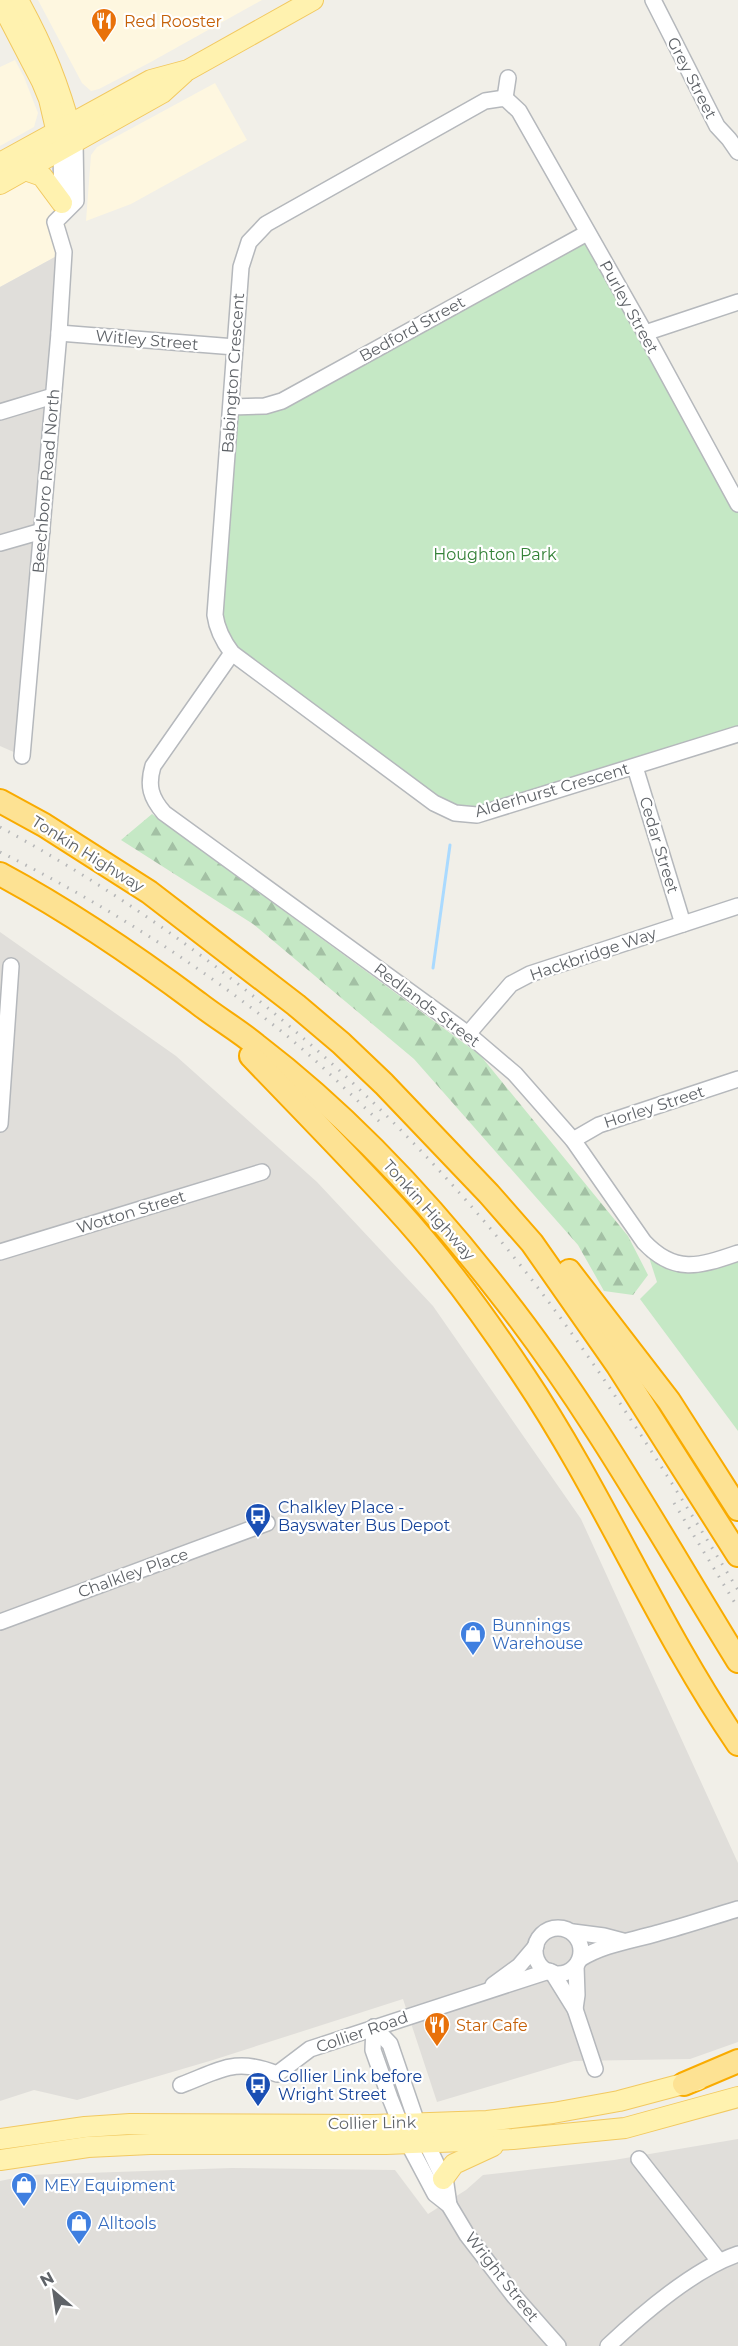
<svg xmlns="http://www.w3.org/2000/svg" width="738" height="2346" font-family="Montserrat,sans-serif">
  <style>
    .commercial { fill: #fef7e0 }
    .industrial { fill: #e0deda }
    .forest { fill: url(#forest-firs) }
    .park { fill: #c5e8c5 }
    .lines { fill: none; stroke-linecap: round; stroke-linejoin: round }
    .stream { stroke: #aadaff; stroke-width: 3 }
    .minor-casing { stroke: #b5b8bc; stroke-width: 18 }
    .major-casing { stroke: #f2c960; stroke-width: 22 }
    .highway-casing { stroke: #f9ab00; stroke-width: 26 }
    .minor { stroke: #fff; stroke-width: 15 }
    .major { stroke: #fff2af; stroke-width: 20 }
    .highway { stroke: #fde293; stroke-width: 22 }
    .rail { stroke: #b6b7b8; stroke-width: 3; stroke-dasharray: 1.5 8; stroke-linecap: butt }
    .labels { text-anchor: middle; dominant-baseline: central; stroke-width: 4.5; stroke-linejoin: round; paint-order: stroke }
    .food-label { font-size: 16px; fill: #c56008; stroke: #fff; text-anchor: start }
    .street-label { font-size: 16px; fill: #5f6368; stroke: #fff }
    .park-label { font-size: 16px; fill: #348238; stroke: #fff }
    .transit-label { font-size: 16px; fill: #164399; stroke: #fff; text-anchor: start }
    .shop-label { font-size: 16px; fill: #366cbe; stroke: #fff; text-anchor: start }
  </style>
  <defs>
    <pattern id="forest-firs" width="22" height="20" patternUnits="userSpaceOnUse" patternTransform="scale(1.5)"><rect width="22" height="20" fill="#c5e8c5"/><path d="M5 1l3.5 6h-7zM16 11l3.5 6h-7z" fill="#a3c0a4"/></pattern>
  </defs>
  <rect width="100%" height="100%" fill="#f1efe8"/>
  <!-- commercial -->
  <g class="commercial">
    <polygon points="38,0 262,0 149,63 99,89 91,91 82,83"/>
    <polygon points="15,60 24,77 38,113 34,127 0,146 0,67"/>
    <polygon points="215,83 247,140 131,204 86,221 91,155 97,147"/>
    <polygon points="25,170 67,212 64,252 0,287 0,184"/>
  </g>
  <!-- industrial -->
  <g class="industrial">
    <polygon points="64,252 16,753 0,746 0,287"/>
    <polygon points="0,932 176,1056 317,1182 433,1306 581,1519 738,1863 738,2042 690,2059 574,2061 437,2102 403,1999 213,2060 77,2100 34,2090 0,2101"/>
    <polygon points="738,2139 738,2346 0,2346 0,2181 29,2175 232,2168 395,2170 428,2214 466,2190 483,2175 614,2160"/>
  </g>
  <!-- forest -->
  <polygon class="forest" points="152,814 480,1055 628,1236 648,1275 633,1295 604,1291 578,1245 414,1059 253,924 121,840"/>
  <!-- park -->
  <g class="park">
    <polygon points="587,233 738,504 738,734 664,757 455,813 232,653 216,627 231,407 265,406"/>
    <polygon points="644,1242 667,1261 738,1253 738,1431 640,1299 657,1282"/>
  </g>
  <g class="lines">
    <!-- stream -->
    <polyline class="stream" points="433,968 450,845"/>
    <defs>
      <g id="minor">
        <polyline points="653,0 717,126 729,139 738,152"/>
        <polyline points="505,98 508,78"/>
        <polyline points="61,150 62,203 64,207"/>
        <polyline points="59,333 235,347"/>
        <polyline points="645,333 738,302"/>
        <polyline points="231,407 265,406 282,401 587,233"/>
        <polyline points="0,412 53,396"/>
        <path d="M738 504 645 333 519 111 505 98 485 101 266 224 249 242 241 267 215 615C217 630 223 641 232 653L434 803 455 813 477 815 738 734"/>
        <polyline points="0,543 42,531"/>
        <path d="M232 653 153 766C147 786 151 798 164 813L468 1034 515 1074 573 1140 644 1242C675 1275 700 1266 738 1253"/>
        <polyline points="22,756 59,333 64,252 55,222 76,201 75,142"/>
        <polyline points="635,767 683,924"/>
        <polyline points="468,1034 511,984 530,974 738,906"/>
        <polyline points="0,1124 11,966"/>
        <polyline points="573,1140 599,1125 738,1079"/>
        <polyline points="0,1252 262,1172"/>
        <polyline points="0,1622 267,1523"/>
        <circle cx="558" cy="1951" r="23"/>
        <polyline points="573,1932 604,1936 623,1941"/>
        <path d="M580 1959C604 1944 631 1941 658 1933 685 1926 711 1917 738 1909"/>
        <polyline points="552,1972 575,2009 595,2069"/>
        <polyline points="493,1985 519,1966 536,1946"/>
        <polyline points="575,2009 577,1995 576,1966"/>
        <polyline points="374,2027 373,2050 390,2098 408,2143 435,2194 449,2205 467,2235 514,2296 558,2346"/>
        <polyline points="374,2027 390,2044 417,2123 446,2184 449,2205"/>
        <path d="M181 2085C221 2070 235 2057 277 2074L310 2049 549 1971"/>
        <polyline points="639,2159 719,2261"/>
        <path d="M608 2346C642 2314 694 2269 738 2254"/>
      </g>
      <g id="major">
        <path d="M18 0C44 47 59 85 73 137"/>
        <polyline points="0,1 42,82 49,99 59,142"/>
        <polyline points="0,163 151,80 188,70 313,0"/>
        <polyline points="25,170 42,176 62,203"/>
        <polyline points="0,184 162,93 184,73"/>
        <polyline points="0,2139 85,2127 130,2124 373,2125 487,2121 553,2113 619,2101 698,2080"/>
        <polyline points="0,2160 88,2147 150,2144 386,2144 513,2139 625,2128 738,2097"/>
        <polyline points="443,2179 454,2164 493,2146"/>
      </g>
      <g id="highway">
        <polyline points="0,801 44,825 149,892 296,1005 341,1043 384,1084 489,1194 532,1243 618,1366 738,1555"/>
        <path d="M0 874C69 911 135 956 198 1003 217 1018 238 1030 256 1045 349 1116 430 1203 502 1296 591 1409 662 1538 738 1661"/>
        <path d="M251 1056C299 1106 348 1156 395 1207 443 1259 485 1317 524 1376 603 1494 658 1627 738 1744"/>
        <polyline points="569,1271 669,1401 738,1509"/>
        <polyline points="684,2084 738,2061"/>
      </g>
    </defs>
    <!-- minor casing -->
    <use href="#minor" class="minor-casing"/>
    <!-- major casing -->
    <use href="#major" class="major-casing"/>
    <!-- highway casing -->
    <use href="#highway" class="highway-casing"/>
    <!-- minor -->
    <use href="#minor" class="minor"/>
    <!-- major -->
    <use href="#major" class="major"/>
    <!-- highway -->
    <use href="#highway" class="highway"/>
    <!-- rail -->
    <g class="rail">
      <path d="M0 827C204 938 381 1089 525 1271 604 1372 671 1481 738 1590"/>
      <path d="M0 852C99 901 195 962 281 1031 317 1060 349 1093 382 1124"/>
      <polyline points="674,1503 738,1608"/>
    </g>
  </g>
  <!-- icons -->
  <defs>
    <symbol id="restaurant-pin" viewBox="-11 -11 22 30"><path d="M0 17L-7.5 6A9.5 9.5 0 1 1 7.5 6Z" fill="#e8710a" stroke="#fff"/><path d="M-5-6h1v4h1v-4h1v4h1v-4h1v5L-1.5 .5V6h-2V.5L-5-1ZM5-6V6H3V1.5H1.5Q1.5-4 5-6Z" fill="#fff"/></symbol>
    <symbol id="bus-pin" viewBox="-11 -11 22 30"><path d="M0 17L-7.5 6A9.5 9.5 0 1 1 7.5 6Z" fill="#1a4fb4" stroke="#fff"/><path d="M-5-6H5V4H4V6H2V4H-2V6H-4V4H-5ZM-3.5-4V0h7V-4ZM-3.5 1.2v1.5H-2V1.2ZM2 1.2v1.5H3.5V1.2Z" fill="#fff"/></symbol>
    <symbol id="shop-pin" viewBox="-11 -11 22 30"><path d="M0 17L-7.5 6A9.5 9.5 0 1 1 7.5 6Z" fill="#3f7fe0" stroke="#fff"/><path d="M-5-2.5h2.3a2.7 3.5 0 0 1 5.4 0H5L5.5 6h-11ZM-1.5-2.5h3a1.5 2.3 0 0 0-3 0Z" fill="#fff"/></symbol>
  </defs>
  <g fill-rule="evenodd">
    <use href="#restaurant-pin" x="89" y="6" width="30" height="40"/>
    <use href="#bus-pin" x="243" y="1501" width="30" height="40"/>
    <use href="#shop-pin" x="458" y="1619" width="30" height="40"/>
    <use href="#restaurant-pin" x="422" y="2010" width="30" height="40"/>
    <use href="#bus-pin" x="243" y="2070" width="30" height="40"/>
    <use href="#shop-pin" x="9" y="2170" width="30" height="40"/>
    <use href="#shop-pin" x="64" y="2208" width="30" height="40"/>
  </g>
  <g class="labels">
    <!-- food labels -->
    <g class="food-label">
      <text x="124" y="21">Red Rooster</text>
      <text x="456" y="2025">Star Cafe</text>
    </g>
    <!-- street labels -->
    <g class="street-label">
      <text transform="translate(692 78) rotate(63)">Grey Street</text>
      <text transform="translate(629 307) rotate(61)">Purley Street</text>
      <text transform="translate(412 329) rotate(-29)">Bedford Street</text>
      <text transform="translate(147 340) rotate(5)">Witley Street</text>
      <text transform="translate(233 373) rotate(-86)">Babington Crescent</text>
      <text transform="translate(46 481) rotate(-85)">Beechboro Road North</text>
      <text transform="translate(552 790) rotate(-16)">Alderhurst Crescent</text>
      <text transform="translate(659 845) rotate(73)">Cedar Street</text>
      <text transform="translate(88 854) rotate(32)">Tonkin Highway</text>
      <text transform="translate(593 954) rotate(-19)">Hackbridge Way</text>
      <text transform="translate(427 1005) rotate(37)">Redlands Street</text>
      <text transform="translate(654 1107) rotate(-18)">Horley Street</text>
      <text transform="translate(429 1210) rotate(48)">Tonkin Highway</text>
      <text transform="translate(131 1212) rotate(-17)">Wotton Street</text>
      <text transform="translate(133 1573) rotate(-20)">Chalkley Place</text>
      <text transform="translate(362 2032) rotate(-19)">Collier Road</text>
      <text transform="translate(372 2123) rotate(-1)">Collier Link</text>
      <text transform="translate(502 2277) rotate(52)">Wright Street</text>
    </g>
    <!-- park labels -->
    <g class="park-label">
      <text x="495" y="554">Houghton Park</text>
    </g>
    <!-- transit labels -->
    <g class="transit-label">
      <text x="278" y="1507">Chalkley Place -<tspan x="278" dy="18">Bayswater Bus Depot</tspan></text>
      <text x="278" y="2076">Collier Link before<tspan x="278" dy="18">Wright Street</tspan></text>
    </g>
    <!-- shop labels -->
    <g class="shop-label">
      <text x="492" y="1625">Bunnings<tspan x="492" dy="18">Warehouse</tspan></text>
      <text x="44" y="2185">MEY Equipment</text>
      <text x="98" y="2223">Alltools</text>
    </g>
  </g>
  <!-- north arrow -->
  <g transform="translate(54 2292) rotate(331)" stroke="#ffffff" stroke-width="4.5" paint-order="stroke">
  <path d="M0-4.5L10 22L0 15L-10 22Z" fill="#5f6368"/>
  <text y="-9" font-size="16" font-weight="bold" text-anchor="middle" fill="#5f6368">N</text>
  </g>
</svg>
